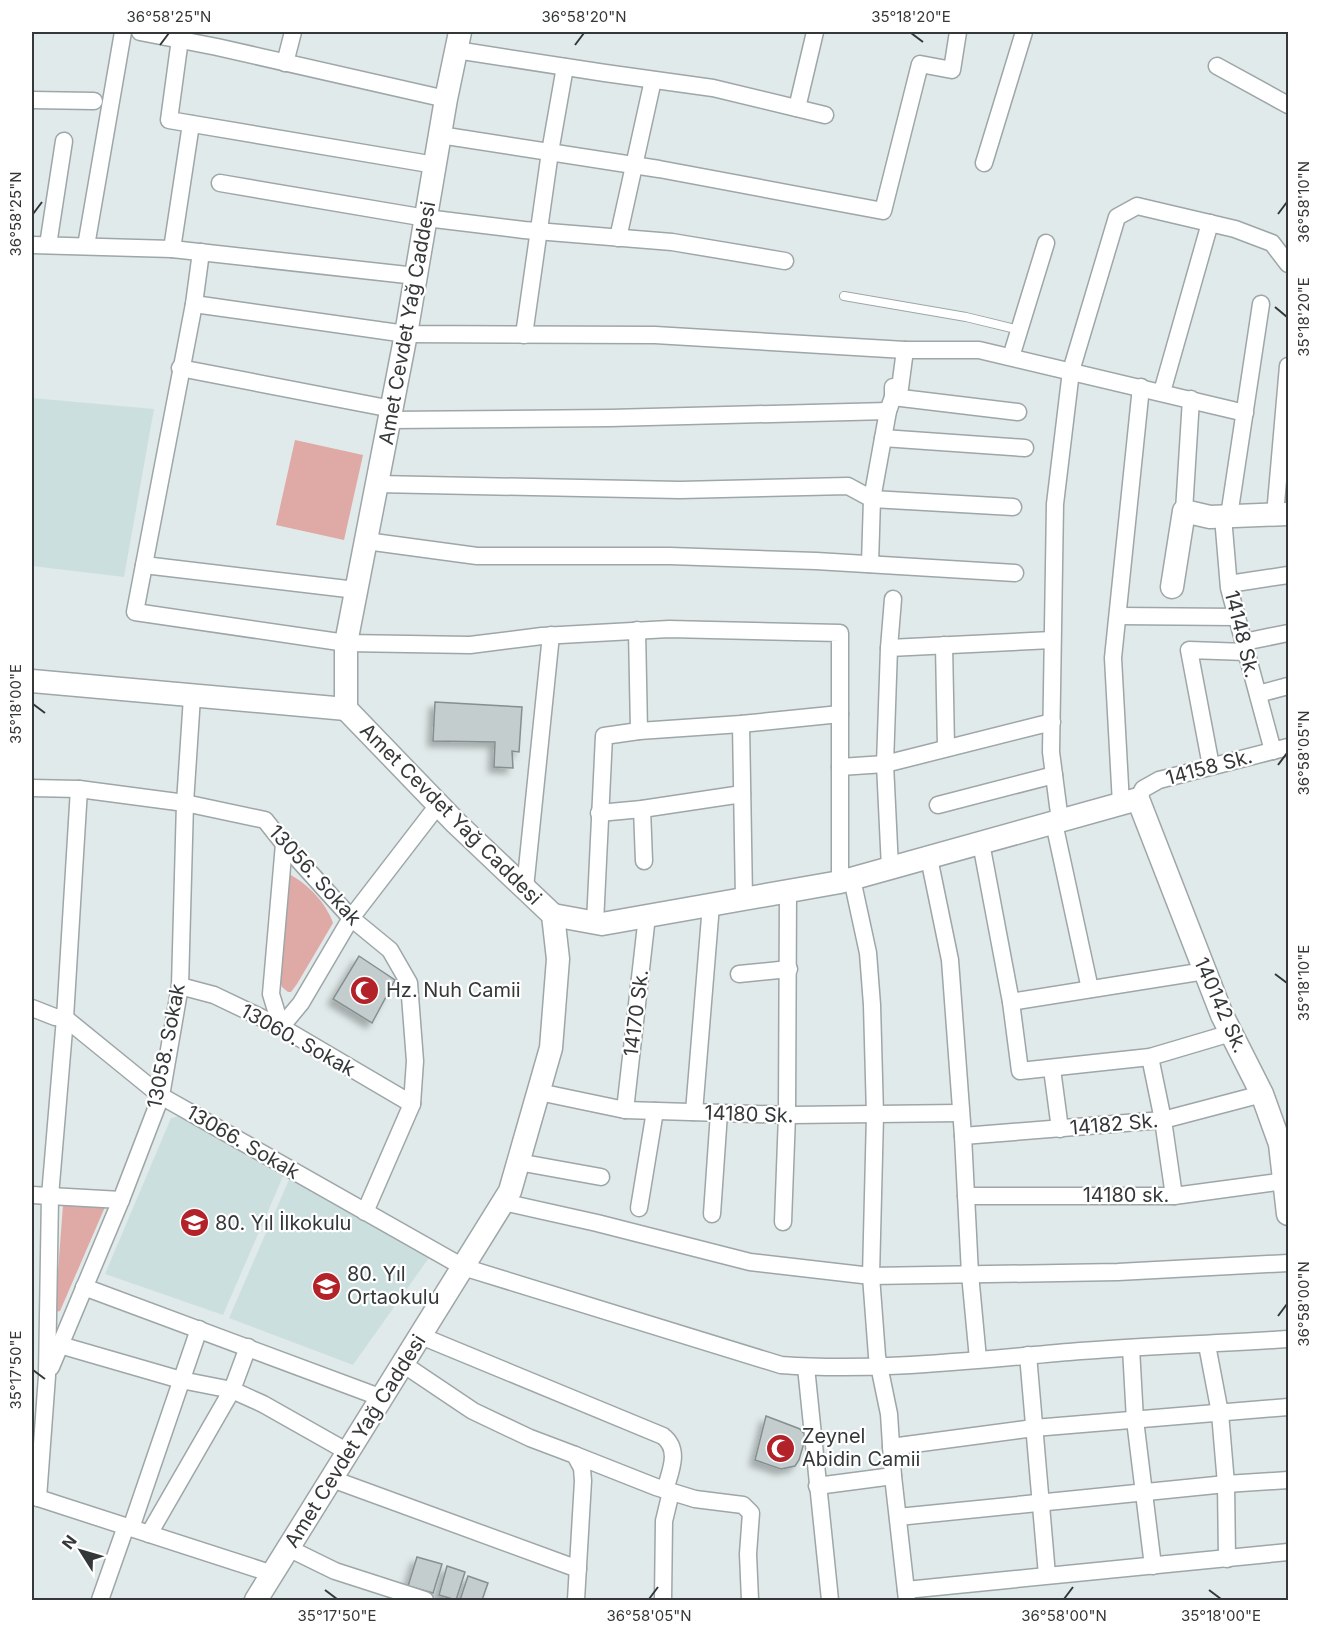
<svg xmlns="http://www.w3.org/2000/svg" width="1320" height="1632" font-family="Inter,sans-serif">
  <style>
    .built { fill: #ccdfdf }
    .green { fill: #dfa9a5 }
    .building { fill: #c4cdce; stroke: #868f8f; stroke-width: 1.5; filter: url(#shadow) }
    .lines { fill: none; stroke-linecap: round; stroke-linejoin: round }
    .lane-casing { stroke: #9ea6a7; stroke-width: 10 }
    .street-casing { stroke: #9ea6a7; stroke-width: 19 }
    .secondary-casing { stroke: #9ea6a7; stroke-width: 25 }
    .lane { stroke: #fff; stroke-width: 8 }
    .street { stroke: #fff; stroke-width: 16 }
    .secondary { stroke: #fff; stroke-width: 22 }
    .ticks { fill: none; stroke: #353838; stroke-width: 2 }
    .labels { text-anchor: middle; dominant-baseline: central; stroke-width: 4.5; stroke-linejoin: round; paint-order: stroke }
    .street-label { font-size: 20px; fill: #353838; stroke: #fff }
    .poi-label { font-size: 20px; fill: #353838; stroke: #fff; text-anchor: start }
    .neatline { fill: none; stroke: #353838; stroke-width: 2 }
    .ticks-label { font-size: 15px; text-anchor: middle; fill: #353838 }
  </style>
  <defs>
    <filter id="shadow"><feDropShadow dx="-5.5" dy="5.5" stdDeviation="3" flood-color="#0004"/></filter>
  </defs>
  <rect width="100%" height="100%" fill="#e1eaea"/>
  <!-- built -->
  <g class="built">
    <polygon points="32,398 154,409 124,577 32,566"/>
    <polygon points="179,1116 285,1172 223,1315 105,1274 171,1118"/>
    <polygon points="291,1175 431,1255 353,1365 229,1318"/>
  </g>
  <!-- green -->
  <g class="green">
    <polygon points="295,440 363,455 344,540 276,525"/>
    <path d="M289 874C308 884 326 903 333 923L297 984 291 992H288L282 987 279 979Z"/>
    <polygon points="63,1205 105,1207 60,1311 55,1312"/>
  </g>
  <!-- building -->
  <g class="building">
    <polygon points="435,702 522,707 519,752 512,751 513,768 494,767 495,742 433,741"/>
    <polygon points="359,956 395,980 372,1023 333,999"/>
    <polygon points="766,1416 800,1429 806,1436 799,1460 795,1466 781,1469 755,1460"/>
    <polygon points="417,1557 442,1564 433,1593 408,1586"/>
    <polygon points="447,1566 465,1572 456,1600 439,1595"/>
    <polygon points="468,1576 488,1583 482,1600 460,1600"/>
  </g>
  <g class="lines">
    <defs>
      <polyline id="lane" points="844,296 966,317 1020,330"/>
      <g id="street">
        <polyline points="140,32 217,47 446,99"/>
        <polyline points="180,39 169,120 435,165"/>
        <polyline points="456,50 605,73 713,88 825,115"/>
        <polyline points="285,63 293,32"/>
        <polyline points="1217,66 1288,105"/>
        <polyline points="32,100 94,101"/>
        <polyline points="797,108 815,32"/>
        <polyline points="440,135 659,169 883,211 920,64 952,70 958,32"/>
        <polyline points="984,163 1024,32"/>
        <polyline points="220,183 426,218 524,230 672,242 785,261"/>
        <polyline points="618,238 653,80"/>
        <polyline points="32,245 172,249 416,276"/>
        <polyline points="48,245 64,141"/>
        <polyline points="86,246 123,32"/>
        <polyline points="172,249 191,124"/>
        <polyline points="201,252 194,304 135,612 346,643 470,645 542,636 669,629 840,633 840,882"/>
        <polyline points="194,304 406,334 655,335 905,350 979,350 1245,413"/>
        <polyline points="524,335 550,152 565,67"/>
        <polyline points="1011,357 1046,243"/>
        <polyline points="180,368 392,409"/>
        <polyline points="1162,392 1210,223"/>
        <polyline points="893,397 1018,412"/>
        <polyline points="389,420 610,418 888,411"/>
        <polyline points="883,438 1025,448"/>
        <polyline points="377,484 680,490 848,486 872,499 1013,507"/>
        <polyline points="1184,511 1191,399"/>
        <polyline points="1275,515 1288,366"/>
        <polyline points="1229,516 1261,304"/>
        <polyline points="1223,517 1229,588 1273,751"/>
        <polyline points="366,541 477,556 670,556 816,561 1015,573"/>
        <polyline points="870,564 872,499 888,411 893,397 893,387 900,388 905,350"/>
        <polyline points="144,565 356,590"/>
        <polyline points="1229,584 1288,575"/>
        <polyline points="1118,616 1237,617"/>
        <polyline points="637,630 639,731"/>
        <polyline points="1244,642 1288,633"/>
        <polyline points="944,645 946,748"/>
        <polyline points="889,648 1052,640"/>
        <polyline points="1258,694 1288,686"/>
        <polyline points="741,724 744,899"/>
        <polyline points="1211,766 1189,650 1246,652"/>
        <polyline points="840,767 885,764 1052,722"/>
        <polyline points="32,788 79,789 185,803 265,820 284,844 351,918 390,950 409,983 415,1061 412,1104 365,1212"/>
        <polyline points="1138,799 1143,789 1159,780 1288,747"/>
        <polyline points="1121,804 1113,658 1141,387"/>
        <polyline points="938,805 1054,775"/>
        <polyline points="642,809 644,861"/>
        <polyline points="599,813 642,809 742,794"/>
        <polyline points="1060,821 1051,752 1055,504 1071,371 1117,217 1137,206 1235,229 1272,243 1288,264"/>
        <polyline points="1054,823 1090,989"/>
        <polyline points="981,843 1011,1002 1020,1071 1150,1057 1231,1033"/>
        <polyline points="929,858 950,960 963,1136 970,1274 978,1359"/>
        <polyline points="890,868 885,764 889,648 893,599"/>
        <polyline points="852,879 868,953 872,1005 875,1115 871,1276 877,1356 889,1414 893,1476 907,1600"/>
        <polyline points="525,888 551,635"/>
        <polyline points="595,923 604,736 639,731 741,724 840,714"/>
        <polyline points="739,974 789,969"/>
        <polyline points="180,986 214,995 281,1027 412,1104"/>
        <polyline points="1011,1002 1205,971"/>
        <path d="M32 1008 55 1017 65 1018 161 1096 463 1267 781 1365C877 1372 973 1360 1069 1352 1142 1346 1215 1344 1288 1339"/>
        <polyline points="281,1027 301,1003 351,918 438,805"/>
        <polyline points="281,1027 271,994 284,844"/>
        <polyline points="1150,1057 1163,1120 1174,1196"/>
        <polyline points="1052,1069 1060,1129"/>
        <polyline points="539,1092 625,1110 792,1115 960,1113"/>
        <polyline points="625,1110 647,916"/>
        <polyline points="694,1112 711,905"/>
        <polyline points="963,1136 1163,1120 1262,1094"/>
        <polyline points="518,1162 601,1177"/>
        <polyline points="32,1195 121,1200"/>
        <polyline points="966,1196 1174,1196 1285,1181"/>
        <polyline points="503,1202 597,1223 750,1262 871,1276 1118,1272 1288,1263"/>
        <polyline points="639,1208 655,1111"/>
        <polyline points="712,1214 719,1113"/>
        <polyline points="783,1222 787,1115 788,891"/>
        <polyline points="84,1287 382,1398"/>
        <path d="M421 1336 663 1436C681 1450 670 1472 665 1490"/>
        <polyline points="60,1345 181,1380 232,1390 263,1404 348,1452"/>
        <polyline points="1207,1345 1220,1413 1226,1484 1227,1559"/>
        <polyline points="1131,1348 1135,1420 1153,1566"/>
        <polyline points="1028,1355 1047,1575"/>
        <polyline points="403,1364 473,1411 530,1438 575,1455 582,1468 583,1481 576,1600"/>
        <polyline points="51,1367 121,1200 161,1096 180,986 185,803 192,697"/>
        <polyline points="806,1367 830,1600"/>
        <polyline points="891,1447 1034,1428 1288,1407"/>
        <polyline points="575,1455 656,1487 695,1499 743,1505 751,1513 748,1554 750,1600"/>
        <polyline points="332,1479 578,1569"/>
        <polyline points="817,1486 893,1476"/>
        <polyline points="32,1496 273,1574"/>
        <polyline points="38,1498 47,1376 50,1196 65,1018 79,789"/>
        <polyline points="898,1517 1226,1484 1288,1480"/>
        <polyline points="131,1528 199,1329"/>
        <polyline points="149,1534 232,1390 248,1347"/>
        <polyline points="288,1548 335,1571 425,1600"/>
        <polyline points="906,1590 1288,1552"/>
        <polyline points="100,1600 126,1526"/>
        <polyline points="663,1600 664,1521 671,1492"/>
      </g>
      <g id="secondary">
        <polyline points="1172,587 1184,511 1210,517 1288,514"/>
        <polyline points="32,681 346,709"/>
        <polyline points="553,915 602,924 840,882 1138,799 1222,1015 1262,1094 1280,1144 1288,1214"/>
        <polyline points="256,1600 510,1191 551,1048 558,959 553,915 456,823 346,709 346,643 406,334 446,99 460,32"/>
      </g>
    </defs>
    <!-- lane casing -->
    <use href="#lane" class="lane-casing"/>
    <!-- street casing -->
    <use href="#street" class="street-casing"/>
    <!-- secondary casing -->
    <use href="#secondary" class="secondary-casing"/>
    <!-- lane -->
    <use href="#lane" class="lane"/>
    <!-- street -->
    <use href="#street" class="street"/>
    <!-- secondary -->
    <use href="#secondary" class="secondary"/>
  </g>
  <!-- ticks -->
  <path class="ticks" d="M911 33 923 42M160 45 169 33M575 45 584 33M33 214 42 202M1278 214 1287 202M1275 307 1287 317M33 704 45 713M1278 765 1287 753M1275 974 1287 983M1278 1316 1287 1304M33 1370 45 1379M325 1590 337 1599M1209 1590 1221 1599M649 1599 658 1587M1064 1599 1073 1587"/>
  <!-- icons -->
  <defs>
    <symbol id="mosque-disc" viewBox="-11 -11 22 22"><circle r="9.5" fill="#b32129" stroke="#fff"/><path d="M3.5-4.9A6 6 0 1 0 3.5 4.9A5 5 0 1 1 3.5-4.9Z" fill="#fff"/></symbol>
    <symbol id="school-disc" viewBox="-11 -11 22 22"><circle r="9.5" fill="#b32129" stroke="#fff"/><path d="M0-5L7-2L0 1L-7-2ZM-4 1L0 2.5L4 1V4Q0 6-4 4Z" fill="#fff"/></symbol>
  </defs>
  <g fill-rule="evenodd">
    <use href="#mosque-disc" x="348" y="974" width="33" height="33"/>
    <use href="#school-disc" x="178" y="1206" width="33" height="33"/>
    <use href="#school-disc" x="310" y="1270" width="33" height="33"/>
    <use href="#mosque-disc" x="764" y="1432" width="33" height="33"/>
  </g>
  <g class="labels">
    <!-- street labels -->
    <g class="street-label">
      <text transform="translate(407 323) rotate(-80)">Amet Cevdet Yağ Caddesi</text>
      <text transform="translate(1242 634) rotate(76)">14148 Sk.</text>
      <text transform="translate(1209 767) rotate(-15)">14158 Sk.</text>
      <text transform="translate(451 814) rotate(45)">Amet Cevdet Yağ Caddesi</text>
      <text transform="translate(315 875) rotate(48)">13056. Sokak</text>
      <text transform="translate(1221 1005) rotate(66)">140142 Sk.</text>
      <text transform="translate(636 1013) rotate(-83)">14170 Sk.</text>
      <text transform="translate(298 1040) rotate(29)">13060. Sokak</text>
      <text transform="translate(166 1046) rotate(-79)">13058. Sokak</text>
      <text transform="translate(749 1114) rotate(2)">14180 Sk.</text>
      <text transform="translate(1114 1124) rotate(-5)">14182 Sk.</text>
      <text transform="translate(243 1142) rotate(30)">13066. Sokak</text>
      <text x="1126" y="1195">14180 sk.</text>
      <text transform="translate(355 1441) rotate(-58)">Amet Cevdet Yağ Caddesi</text>
    </g>
    <!-- poi labels -->
    <g class="poi-label">
      <text x="386" y="990">Hz. Nuh Camii</text>
      <text x="215" y="1223">80. Yıl İlkokulu</text>
      <text x="347" y="1274">80. Yıl<tspan x="347" dy="23">Ortaokulu</tspan></text>
      <text x="802" y="1436">Zeynel<tspan x="802" dy="23">Abidin Camii</tspan></text>
    </g>
  </g>
  <!-- border -->
  <rect width="1320" height="1632" fill="none" stroke="#ffffff" stroke-width="66"/>
  <!-- north arrow -->
  <g transform="translate(81 1551) rotate(307)" stroke="#ffffff" stroke-width="4.5" paint-order="stroke">
  <path d="M0-4.5L10 22L0 15L-10 22Z" fill="#353838"/>
  <text y="-9" font-size="16" font-weight="bold" text-anchor="middle" fill="#353838">N</text>
  </g>
  <rect x="33" y="33" width="1254" height="1566" class="neatline"/>
  <g class="ticks-label">
    <text x="169" y="22">36°58'25"N</text>
    <text x="584" y="22">36°58'20"N</text>
    <text x="911" y="22">35°18'20"E</text>
    <text transform="translate(1304 202) rotate(-90)" y="5">36°58'10"N</text>
    <text transform="translate(16 214) rotate(-90)" y="5">36°58'25"N</text>
    <text transform="translate(1304 317) rotate(-90)" y="5">35°18'20"E</text>
    <text transform="translate(16 704) rotate(-90)" y="5">35°18'00"E</text>
    <text transform="translate(1304 753) rotate(-90)" y="5">36°58'05"N</text>
    <text transform="translate(1304 983) rotate(-90)" y="5">35°18'10"E</text>
    <text transform="translate(1304 1304) rotate(-90)" y="5">36°58'00"N</text>
    <text transform="translate(16 1370) rotate(-90)" y="5">35°17'50"E</text>
    <text x="337" y="1621">35°17'50"E</text>
    <text x="649" y="1621">36°58'05"N</text>
    <text x="1064" y="1621">36°58'00"N</text>
    <text x="1221" y="1621">35°18'00"E</text>
  </g>
</svg>
